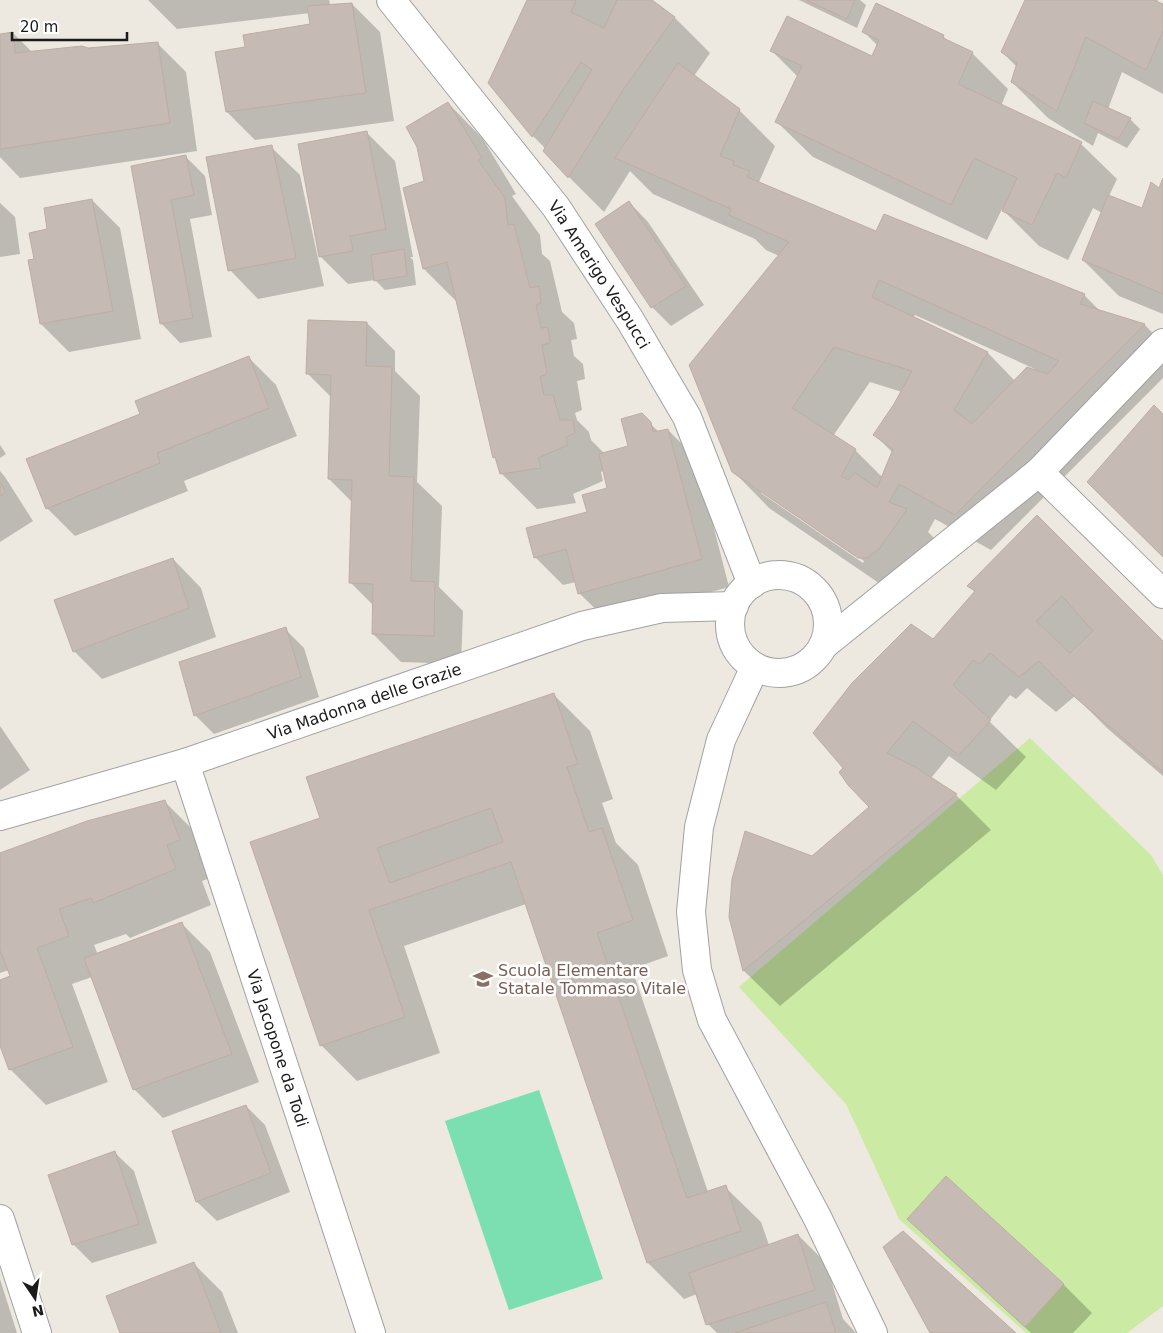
<svg xmlns="http://www.w3.org/2000/svg" width="1163" height="1333" font-family="'DejaVu Sans',sans-serif">
  <style>
    .grass { fill: #cbeaa4 }
    .pitch { fill: #7bdfb1 }
    .shadow { fill: #0003; fill-rule: evenodd }
    .building { fill: #c5bab4; stroke: #bfada2; fill-rule: evenodd }
    .lines { fill: none; stroke-linecap: round; stroke-linejoin: round }
    .minor-casing { stroke: #a2a2a2; stroke-width: 30 }
    .minor { stroke: #fff; stroke-width: 28 }
    .labels { text-anchor: middle; dominant-baseline: central; stroke-width: 5; stroke-linejoin: round; paint-order: stroke }
    .street-label { font-size: 16px; fill: #1b1b1b; stroke: #fff }
    .education-label { font-size: 16px; fill: #785e54; stroke: #fff; text-anchor: start }
  </style>
  <rect width="100%" height="100%" fill="#ede8e0"/>
  <!-- grass -->
  <polygon class="grass" points="1030,738 1151,855 1163,875 1163,1306 1127,1333 1026,1333 899,1219 846,1104 739,987"/>
  <!-- pitch -->
  <polygon class="pitch" points="539,1090 603,1279 509,1310 445,1121"/>
  <!-- shadow -->
  <g class="shadow">
    <polygon points="148,0 329,0 330,3 328,6 352,4 380,32 394,121 255,140 227,112 246,48 311,25 310,13 177,29"/>
    <path d="M528 0H649L674 17 710 53 694 76 739 110 775 146 759 182 877 233 1084 295 1101 312 1145 325 1163 344V378L991 550 935 519 928 532 942 546 895 594 769 508 733 471 779 256 766 250 755 239 653 194 630 171 604 212 569 177 544 151 546 149 533 136 489 83ZM915 315 1035 369 1034 371 1015 381 988 353 913 318ZM870 382 902 392 875 435 893 453 882 477 855 450 833 436ZM761 490 864 561 863 563 761 493Z"/>
    <polygon points="799,0 860,0 866,5 857,28"/>
    <polygon points="1027,0 1158,0 1157,3 1163,6 1163,94 1122,72 1108,109 1130,119 1140,129 1127,148 1098,133 1093,146 1048,118 1012,82 1017,67 1002,52"/>
    <polygon points="864,32 943,36 949,42 972,53 1008,89 1001,106 1081,144 1117,179 1109,196 1143,209 1159,190 1163,181 1163,314 1119,296 1083,260 1102,213 1093,208 1068,260 1039,246 1002,209 987,240 813,157 777,122 798,77 772,51 872,58 878,46"/>
    <polygon points="13,33 32,52 88,49 158,44 186,72 197,151 20,178 0,157 0,35"/>
    <polygon points="448,103 483,139 516,194 512,196 540,235 542,254 550,261 562,312 574,323 577,339 571,340 574,356 583,364 585,379 577,381 582,410 575,413 577,420 589,432 591,440 604,453 629,447 641,415 659,432 668,430 696,458 729,587 608,621 579,593 576,582 563,585 535,557 589,513 609,489 604,471 601,472 603,481 573,494 576,503 537,509 501,473 498,461 494,457 457,302 424,269 426,182"/>
    <polygon points="367,133 395,161 413,257 410,257 413,260 416,285 385,290 375,280 348,284 320,256"/>
    <polygon points="271,147 300,175 324,286 258,299 230,270"/>
    <polygon points="186,157 205,176 212,215 190,219 212,337 180,343 161,323 132,167"/>
    <polygon points="92,200 120,228 141,339 69,352 41,324 35,260 48,230"/>
    <polygon points="629,202 648,222 704,305 671,326 652,307"/>
    <polygon points="0,203 15,217 20,254 0,257"/>
    <polygon points="367,323 395,351 395,371 420,396 417,482 442,506 439,587 463,611 461,664 401,662 373,634 374,606 350,582 352,502 329,479 332,398 308,374"/>
    <polygon points="248,357 276,385 297,436 184,481 188,491 75,536 47,508 142,415"/>
    <polygon points="0,445 6,454 0,458"/>
    <polygon points="0,471 5,477 33,521 0,542"/>
    <polygon points="1037,517 1163,643 1163,776 1108,729 1075,696 1056,712 1027,688 1016,699 1010,695 989,721 1026,757 996,790 949,756 931,778 956,795 991,830 780,1006 744,971 730,917 812,857 870,807 849,785 934,641 975,592 969,586"/>
    <polygon points="173,559 201,588 216,637 102,679 74,651"/>
    <polygon points="285,629 304,648 319,697 214,734 195,715"/>
    <polygon points="554,695 590,731 613,799 602,803 616,843 638,865 668,956 632,969 708,1192 725,1187 761,1222 769,1245 798,1235 826,1263 843,1319 856,1333 717,1333 708,1324 697,1294 684,1299 648,1263 526,904 404,946 440,1053 357,1081 321,1045 322,819"/>
    <polygon points="0,726 30,770 0,790"/>
    <polygon points="165,802 200,837 215,876 202,881 211,905 130,938 126,934 94,945 98,955 182,924 210,952 259,1082 163,1118 134,1089 92,977 72,984 108,1082 46,1105 10,1069 0,1042 0,981 11,977 9,970 0,973 0,855"/>
    <polygon points="246,1106 265,1125 290,1192 217,1221 197,1202 174,1132"/>
    <polygon points="114,1152 134,1171 157,1243 92,1263 73,1244"/>
    <polygon points="947,1178 1064,1285 1092,1313 1073,1333 1031,1333 937,1247 909,1219"/>
    <polygon points="194,1264 222,1292 238,1333 121,1333"/>
    <polygon points="0,1279 17,1333 0,1333"/>
  </g>
  <!-- building -->
  <g class="building">
    <polygon points="527,0 576,0 571,12 604,28 617,0 652,0 675,17 623,90 568,178 543,151 592,70 581,62 532,137 488,83"/>
    <polygon points="806,0 855,0 847,19"/>
    <polygon points="1025,0 1153,0 1163,4 1163,31 1146,70 1086,37 1057,111 1011,82 1017,63 1001,52"/>
    <polygon points="352,3 366,93 226,112 215,52 245,47 243,35 310,24 307,6"/>
    <polygon points="876,3 944,35 943,38 973,52 958,84 1082,142 1066,178 1057,173 1032,225 1002,211 1017,178 974,158 951,205 775,122 802,66 770,51 787,16 872,56 879,40 862,32"/>
    <polygon points="13,32 15,53 82,46 88,48 158,42 170,123 0,149 0,34"/>
    <path d="M678 63 740 109 720 156 734 161 733 165 750 171 747 177 876 231 884 214 1085 294 1080 304 1145 324 955 515 899 484 889 502 907 509 879 549 867 558H858L732 472 689 365 789 242 729 215 731 209 615 158ZM879 280 1059 361 1048 374 1027 367 972 424 954 410 988 352 872 297ZM834 347 912 371 894 404 873 435 893 449 877 488 855 473 848 480 841 476 856 449 792 408Z"/>
    <polygon points="1093,101 1131,118 1118,139 1084,123"/>
    <polygon points="448,102 482,158 478,160 505,198 508,225 514,224 530,288 539,286 541,303 536,305 541,328 548,327 550,343 542,345 547,374 540,377 544,395 553,395 560,420 573,420 575,433 566,437 568,445 538,458 541,468 500,474 495,457 493,458 447,262 423,269 403,188 424,181 417,147 406,127"/>
    <polygon points="367,131 386,229 350,236 353,251 319,257 298,144"/>
    <polygon points="272,145 296,258 228,271 206,157"/>
    <polygon points="186,155 194,195 171,200 193,318 160,324 131,166"/>
    <polygon points="1163,178 1163,294 1082,260 1108,195 1142,208 1151,182 1159,188"/>
    <polygon points="92,199 113,311 40,324 28,260 34,259 29,233 47,229 44,208"/>
    <polygon points="629,201 686,286 651,308 595,224"/>
    <polygon points="404,249 407,276 374,281 371,255"/>
    <polygon points="308,320 367,322 366,366 392,367 389,476 414,477 411,581 435,582 434,636 372,634 373,584 349,583 352,480 328,479 331,375 306,374"/>
    <polygon points="249,356 269,408 157,453 160,463 46,509 26,459 140,414 135,401"/>
    <polygon points="1154,405 1163,414 1163,557 1087,482"/>
    <polygon points="642,413 651,422 653,432 668,429 702,559 578,594 566,549 534,558 526,528 587,512 582,495 607,488 599,454 628,446 621,419"/>
    <polygon points="0,482 6,492 0,496"/>
    <path d="M1037 515 1163 641V772L1070 693 1039 661 1019 677 990 653 980 664 973 660 953 685 991 720 959 755 913 721 887 753 915 767 957 794 743 971 729 917 732 879 745 831 812 856 869 807 848 785 839 772 843 768 813 733 852 683 911 624 933 639 975 591 967 586ZM1062 596 1093 631 1070 653 1036 621Z"/>
    <polygon points="173,558 189,608 73,652 54,600"/>
    <polygon points="286,627 301,677 194,716 179,662"/>
    <path d="M554 693 578 764 567 767 589 832 602 828 633 920 597 933 687 1198 726 1185 741 1231 647 1263 511 862 369 910 405 1017 320 1046 250 842 320 818 306 777ZM491 808 503 842 390 883 377 848Z"/>
    <polygon points="165,800 180,840 167,845 176,869 93,903 91,898 59,909 69,936 37,948 73,1047 9,1070 0,1046 0,980 10,976 0,950 0,853 87,821"/>
    <polygon points="182,922 232,1054 133,1090 84,958"/>
    <polygon points="246,1105 271,1173 196,1202 172,1131"/>
    <polygon points="115,1151 139,1224 72,1245 48,1175"/>
    <polygon points="946,1176 1064,1284 1025,1327 907,1219"/>
    <polygon points="903,1231 1016,1333 930,1333 883,1247"/>
    <polygon points="798,1234 815,1290 706,1325 689,1273"/>
    <polygon points="194,1262 221,1333 120,1333 106,1296"/>
    <polygon points="826,1302 836,1333 735,1333"/>
  </g>
  <g class="lines">
    <defs>
      <g id="minor">
        <path id="s1" d="M391 0 556 207 630 320 687 417 752 584"/>
        <polyline points="1039,472 1163,594"/>
        <circle cx="779" cy="624" r="49"/>
        <polyline points="825,644 1039,472 1163,343"/>
        <polyline points="755,667 721,740 699,827 691,912 697,970 712,1020 817,1217 873,1333"/>
        <path id="s2" d="M185 763 371 1333"/>
        <path id="s3" d="M0 816 185 763 582 626 662 608 734 606"/>
        <polyline points="0,1219 37,1333"/>
      </g>
    </defs>
    <!-- minor casing -->
    <use href="#minor" class="minor-casing"/>
    <!-- minor -->
    <use href="#minor" class="minor"/>
  </g>
  <!-- icons -->
  <defs>
    <symbol id="school-bare" viewBox="-9 -9 18 18"><path d="M0-5L7-2L0 1L-7-2ZM-4 1L0 2.5L4 1V4Q0 6-4 4Z" fill="#8d6e63" stroke="#fff" stroke-width="2.5" paint-order="stroke"/></symbol>
  </defs>
  <g fill-rule="evenodd">
    <use href="#school-bare" x="469" y="965" width="28" height="28"/>
  </g>
  <g class="labels">
    <!-- street labels -->
    <g class="street-label">
      <text stroke="none"><textPath href="#s1" startOffset="345">Via Amerigo Vespucci</textPath></text>
      <text stroke="none"><textPath href="#s3" startOffset="382">Via Madonna delle Grazie</textPath></text>
      <text stroke="none"><textPath href="#s2" startOffset="300">Via Jacopone da Todi</textPath></text>
    </g>
    <!-- education labels -->
    <g class="education-label">
      <text x="498" y="970">Scuola Elementare<tspan x="498" dy="18">Statale Tommaso Vitale</tspan></text>
    </g>
  </g>
  <!-- north arrow -->
  <g transform="translate(35 1298) rotate(167)" stroke="#ffffff" stroke-width="4" paint-order="stroke">
  <path d="M0-4L9 19L0 12L-9 19Z" fill="#1b1b1b"/>
  <text y="-8" font-size="14" font-weight="bold" text-anchor="middle" fill="#1b1b1b">N</text>
  </g>
  <!-- scale -->
  <path d="M12 32v8h115v-8" fill="none" stroke="#1b1b1b" stroke-width="2.5"/>
  <text x="20" y="32" font-size="15" fill="#1b1b1b" stroke="#ffffff" stroke-width="4" paint-order="stroke">20 m</text>
</svg>
